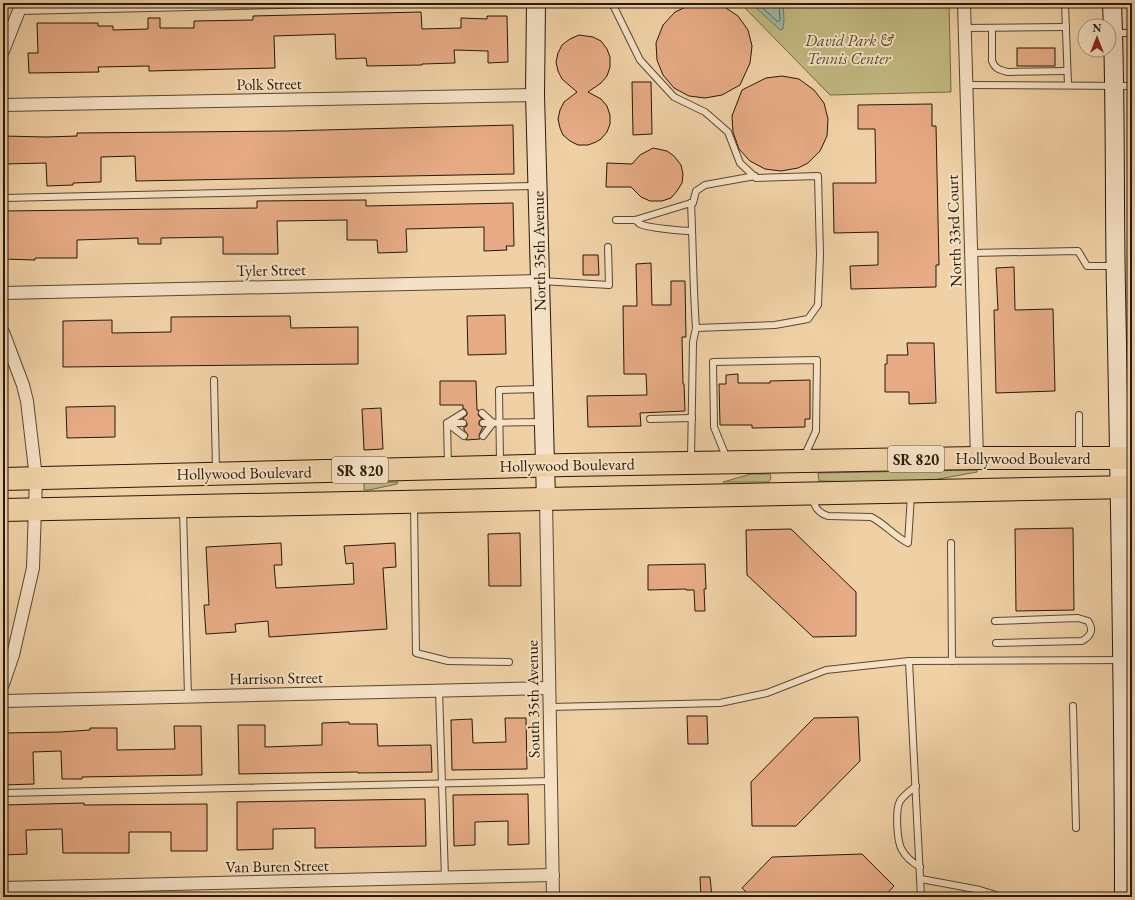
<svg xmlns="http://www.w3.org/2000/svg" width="1135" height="900" font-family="'EB Garamond',serif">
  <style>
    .green { fill: #c1b981; stroke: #746944 }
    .water { fill: #9bb8a2; stroke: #6d7864 }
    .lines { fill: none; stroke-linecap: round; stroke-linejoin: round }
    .shore { stroke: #616855; stroke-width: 1 }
    .building { fill: #e6ab85; stroke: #271908 }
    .lane-casing { stroke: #594730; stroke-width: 8 }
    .street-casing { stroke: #594730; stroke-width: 14 }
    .secondary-casing { stroke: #271908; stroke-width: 20 }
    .highway-casing { stroke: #271908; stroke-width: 24 }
    .lane { stroke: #f5e1c5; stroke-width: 6 }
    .street { stroke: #f5e1c5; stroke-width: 12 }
    .secondary { stroke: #f5e1c5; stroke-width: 18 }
    .highway { stroke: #f0d1a6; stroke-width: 22 }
    .labels { text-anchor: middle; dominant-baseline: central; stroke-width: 4; stroke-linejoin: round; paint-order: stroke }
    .shield { fill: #f5e1c5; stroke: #655541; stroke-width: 1 }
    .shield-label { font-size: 15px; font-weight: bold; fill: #271908 }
    .park-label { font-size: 16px; font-style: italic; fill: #55492c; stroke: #f5e1c5 }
    .street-label { font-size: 16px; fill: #271908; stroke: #f5e1c5 }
  </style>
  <rect width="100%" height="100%" fill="#f0d1a6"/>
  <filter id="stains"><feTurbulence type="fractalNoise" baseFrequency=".005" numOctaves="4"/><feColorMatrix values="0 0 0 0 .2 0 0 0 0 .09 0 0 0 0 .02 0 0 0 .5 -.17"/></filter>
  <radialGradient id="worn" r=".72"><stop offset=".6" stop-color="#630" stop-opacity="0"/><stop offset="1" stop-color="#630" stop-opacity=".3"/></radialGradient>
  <!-- green -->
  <g class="green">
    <polygon points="737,3 949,3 951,92 830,95 742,5"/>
    <polygon points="977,470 977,472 917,483 819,481 818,473"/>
    <polygon points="751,474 770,474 771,478 769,482 723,482"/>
    <polygon points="398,482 397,484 369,490 364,490 364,483"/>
  </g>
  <!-- water -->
  <polygon class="water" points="751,3 783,3 784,20 783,29 780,30"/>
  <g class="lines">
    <!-- shore -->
    <polyline class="shore" points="757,3 778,22 780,20 779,3"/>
  </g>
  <!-- building -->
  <g class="building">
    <polygon points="702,3 723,6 738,16 748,30 752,46 750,63 740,85 722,95 705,98 689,96 674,88 663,75 657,60 656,43 663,25 675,12 690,5"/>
    <polygon points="421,12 422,29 461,28 461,18 487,19 487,16 507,16 508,62 488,63 488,51 454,50 455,63 422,64 422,65 367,66 366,58 336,59 335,34 274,36 275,68 149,71 149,66 98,67 99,72 29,73 28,53 38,53 37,23 98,23 98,26 113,26 113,30 148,29 148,18 160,18 160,28 194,28 194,21 253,20 253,16"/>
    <polygon points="579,35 593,37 601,41 607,49 610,57 610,67 607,76 601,83 588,92 601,99 607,106 610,115 610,124 607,132 601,139 596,142 588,145 578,145 570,141 563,135 560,128 558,119 560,110 564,102 577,92 562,79 558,71 556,62 558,53 562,45 570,39"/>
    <rect x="1017" y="48" width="38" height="18"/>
    <polygon points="782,76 799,79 814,90 824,103 828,119 827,136 820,151 808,163 798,168 781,171 765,169 750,161 739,149 733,132 732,116 742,90 766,78"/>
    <polygon points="632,82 651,82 652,134 633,135"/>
    <polygon points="932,104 932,126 936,126 939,265 936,265 936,287 851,289 850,266 878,265 878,232 834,233 833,183 876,183 875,129 858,129 858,105"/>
    <polygon points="513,125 514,174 136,181 135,156 101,157 101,182 73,183 73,185 47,186 46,163 3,164 3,136 46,137 77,136 77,133 285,131"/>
    <polygon points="653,148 667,151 674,156 681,165 683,174 682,183 677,191 671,198 662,201 650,201 641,197 631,187 606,187 607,163 632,164 640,155"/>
    <polygon points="366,200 366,206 513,203 514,246 506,246 507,250 484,251 484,227 406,229 407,252 378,253 377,240 347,240 347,220 277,221 278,254 223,254 223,237 161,238 161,244 138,244 138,238 77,240 77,258 35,258 35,260 3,259 3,211 257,208 257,201"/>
    <polygon points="583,255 598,255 599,275 583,275"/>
    <polygon points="651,263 652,305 671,305 671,281 685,281 686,337 682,337 683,384 684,384 685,411 640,413 641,426 588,427 587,396 647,395 646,374 624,374 623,306 637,306 636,264"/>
    <polygon points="1014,267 1015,310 1053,309 1055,391 996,393 994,310 998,310 996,268"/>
    <polygon points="505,315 506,354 468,355 467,316"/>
    <polygon points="290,316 291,328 358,327 358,364 63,367 63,321 112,320 112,333 171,332 171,317"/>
    <polygon points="907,343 934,343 936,403 909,404 909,392 885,392 885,364 887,364 887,355 908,355"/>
    <polygon points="738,374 738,383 770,383 770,381 810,380 810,419 805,419 805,427 752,428 752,425 720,425 719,384 726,384 726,375"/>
    <polygon points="440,381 476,381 477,410 479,410 478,415 482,419 479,421 479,425 483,427 479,435 480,439 466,440 468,435 464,430 464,427 467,426 467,423 463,418 467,415 467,412 465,409 463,409 463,405 440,405"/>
    <polygon points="115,406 115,437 67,438 66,407"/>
    <polygon points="381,408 383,449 364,450 362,409"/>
    <polygon points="1073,528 1074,610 1016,611 1015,529"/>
    <polygon points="791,529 856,592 856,636 813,637 747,575 746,530"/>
    <polygon points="520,533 521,586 489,586 488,534"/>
    <polygon points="281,543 282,565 274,565 276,588 354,584 353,563 346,564 344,546 395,543 396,567 383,568 387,629 269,637 268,621 235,624 236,632 206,634 204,605 209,605 206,547"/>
    <polygon points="705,564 706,589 704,589 705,611 695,611 694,590 686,590 686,589 648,590 648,565"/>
    <polygon points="687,716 707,716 708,744 688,744"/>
    <polygon points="858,717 860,761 796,826 752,826 751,782 814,718"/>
    <polygon points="505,718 526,718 527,769 452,770 451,720 472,719 473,743 506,742"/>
    <polygon points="349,722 349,724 377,724 378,746 431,745 432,772 358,773 358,772 239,774 238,725 265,725 265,747 322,745 322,723"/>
    <polygon points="174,726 201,726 202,775 82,777 82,779 62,779 61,751 33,752 34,784 3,785 3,765 5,765 4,733 60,732 90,730 90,728 117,728 117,750 175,749"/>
    <polygon points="528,794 529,844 508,845 508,821 475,822 475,845 454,846 453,795"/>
    <polygon points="425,799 426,846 315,848 315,828 273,829 273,849 237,850 237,802"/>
    <polygon points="84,803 84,805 207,804 207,851 171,851 171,832 129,832 129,853 63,853 62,829 26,830 27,854 5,855 3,805"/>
    <polygon points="862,854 894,886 884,897 751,897 742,888 772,857"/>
    <polygon points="700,877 710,877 712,897 701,897"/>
  </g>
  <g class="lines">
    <defs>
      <g id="lane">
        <polyline points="612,3 640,60 674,97 705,112 728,132 740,163 756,178 818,176 820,255 818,305 808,319 775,325 696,328 693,342 691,459"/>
        <polyline points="1065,3 1068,85"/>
        <polyline points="19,11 365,3"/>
        <polyline points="964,28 1066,27"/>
        <path d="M992 28V61C995 69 1000 70 1008 72L1067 71"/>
        <polyline points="1116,33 1132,33"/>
        <polyline points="966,85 1132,86"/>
        <polyline points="3,198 535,186"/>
        <polyline points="616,220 635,220 691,203"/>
        <path d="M635 220C637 221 638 223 640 224 648 228 683 231 692 231"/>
        <polyline points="971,253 1078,251 1087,266 1115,266"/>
        <polyline points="541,281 609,285 608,247"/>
        <path d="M696 328C693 287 693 245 691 203H693L696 191 705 185 755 176"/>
        <polyline points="214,380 216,470"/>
        <polyline points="463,413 447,423 464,436"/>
        <polyline points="482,413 493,423 483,436"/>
        <polyline points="1079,415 1079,454"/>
        <polyline points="650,419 692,418"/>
        <polyline points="483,423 543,422"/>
        <polyline points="727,459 714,427 713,362 817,360 816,431 804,457"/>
        <polyline points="500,463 499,390 541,389"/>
        <polyline points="448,464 447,423 463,423"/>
        <path d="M812 498C815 507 818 513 828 516L871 517C884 523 894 536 908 543L911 495"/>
        <polyline points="414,506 416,653 448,661 509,662"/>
        <polyline points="183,510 188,696"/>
        <polyline points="951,543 952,661"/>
        <path d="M995 621 1078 618 1088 621C1094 630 1091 636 1082 641L996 643"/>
        <polyline points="909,661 921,897"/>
        <polyline points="439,690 445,878"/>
        <polyline points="1073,706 1076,828"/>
        <polyline points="550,707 720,703 767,693 826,670 909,661 1132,660"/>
        <path d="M916 786C910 791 904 795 900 801 895 810 897 842 902 850 906 857 913 863 920 867"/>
        <polyline points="3,793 551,781"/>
        <polyline points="921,879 980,890 1002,897"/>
      </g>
      <g id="street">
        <polyline points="964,3 977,458"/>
        <polyline points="3,51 22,3"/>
        <polyline points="3,105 535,95"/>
        <polyline points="3,293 540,281"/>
        <polyline points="3,332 23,385 27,401 36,478 33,568 13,655 3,684"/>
        <polyline points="546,500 553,897"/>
        <polyline points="3,701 549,688"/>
        <polyline points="3,888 553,875"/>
      </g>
      <g id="secondary">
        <polyline points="536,3 535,95 546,500"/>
        <path d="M1112 3C1116 99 1114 195 1116 291 1120 493 1124 695 1124 897"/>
      </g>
      <g id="highway">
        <polyline points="3,479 566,465 977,458 1132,458"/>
        <polyline points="3,510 1132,487"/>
      </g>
    </defs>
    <!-- lane casing -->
    <use href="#lane" class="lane-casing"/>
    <!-- street casing -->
    <use href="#street" class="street-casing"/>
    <!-- secondary casing -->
    <use href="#secondary" class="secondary-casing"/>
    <!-- highway casing -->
    <use href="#highway" class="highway-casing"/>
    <!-- lane -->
    <use href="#lane" class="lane"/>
    <!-- street -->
    <use href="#street" class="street"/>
    <!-- secondary -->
    <use href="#secondary" class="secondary"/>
    <!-- highway -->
    <use href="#highway" class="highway"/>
  </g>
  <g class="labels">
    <!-- shield labels -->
    <g class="shield">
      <rect x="888" y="446" width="56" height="26" rx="3"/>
      <rect x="332" y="457" width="56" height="26" rx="3"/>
    </g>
    <g class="shield-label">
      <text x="916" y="459">SR 820</text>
      <text x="360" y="470">SR 820</text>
    </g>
    <!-- park labels -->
    <g class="park-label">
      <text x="849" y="40">David Park &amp;<tspan x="849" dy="18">Tennis Center</tspan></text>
    </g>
    <!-- street labels -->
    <g class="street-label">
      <text transform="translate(269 84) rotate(-1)">Polk Street</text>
      <text transform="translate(954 231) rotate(-92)">North 33rd Court</text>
      <text transform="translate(539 251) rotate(-91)">North 35th Avenue</text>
      <text transform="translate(271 270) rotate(-1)">Tyler Street</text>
      <text x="1023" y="458">Hollywood Boulevard</text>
      <text transform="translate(567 465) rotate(-1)">Hollywood Boulevard</text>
      <text transform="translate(244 473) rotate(-1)">Hollywood Boulevard</text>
      <text transform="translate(276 678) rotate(-1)">Harrison Street</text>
      <text transform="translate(533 699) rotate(-91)">South 35th Avenue</text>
      <text transform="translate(277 866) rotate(-1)">Van Buren Street</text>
    </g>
  </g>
  <!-- margin -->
  <rect width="1135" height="900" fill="none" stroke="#f0d1a6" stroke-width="16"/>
  <rect x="4" y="4" width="1127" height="892" fill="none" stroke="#271908" stroke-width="2"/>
  <rect x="8" y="8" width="1119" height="884" fill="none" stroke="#271908"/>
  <!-- north arrow -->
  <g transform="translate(1097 38)"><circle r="19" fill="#f5e1c5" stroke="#a39179"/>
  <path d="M0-3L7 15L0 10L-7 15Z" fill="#8f2418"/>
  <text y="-6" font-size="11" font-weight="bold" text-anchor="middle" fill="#271908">N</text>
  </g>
  <rect width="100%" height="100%" filter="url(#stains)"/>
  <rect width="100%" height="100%" fill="url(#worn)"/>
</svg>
